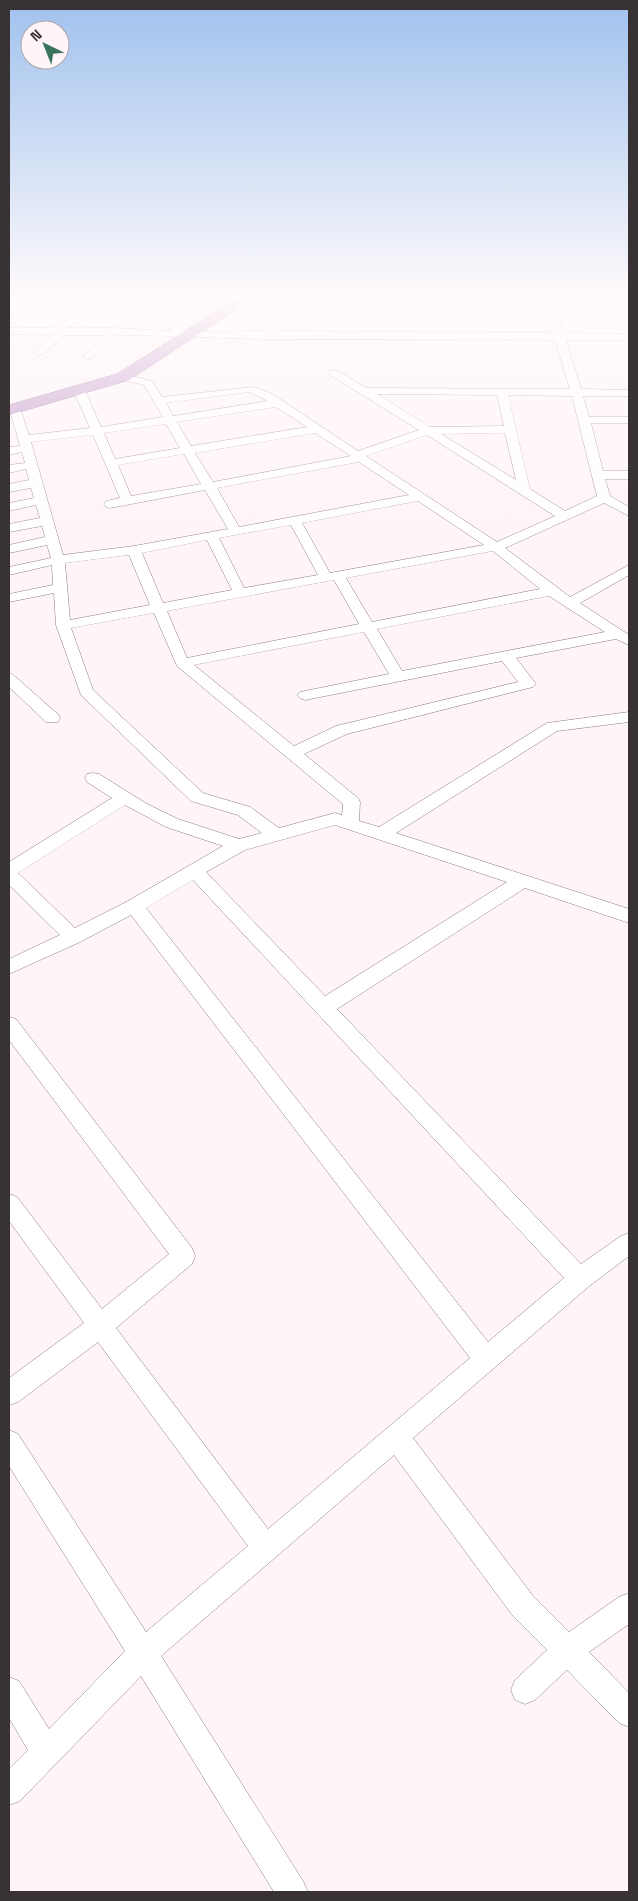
<svg xmlns="http://www.w3.org/2000/svg" width="638" height="1901" font-family="'Space Grotesk',sans-serif">
  <style>
    .lines { fill: none; stroke-linecap: round; stroke-linejoin: round }
    .minor-casing { stroke: #8d7d83; stroke-width: 1 }
    .trunk-casing { stroke: #835d8a; stroke-width: 1 }
    .minor { fill: #fff; fill-rule: evenodd }
    .trunk { fill: #bc90c6; fill-rule: evenodd }
  </style>
  <rect width="100%" height="100%" fill="#fff4f7"/>
  <g class="lines">
    <defs>
      <g id="minor">
        <polygon points="61,295 73,295 9,325 9,318"/>
        <path d="M112 295H124L147 306 168 295H180L155 310 168 317 186 332 263 331 318 295H329L277 331 553 333 543 300 381 299 370 297 368 295H629V300H553L564 333 629 334V340H566L581 389 629 390V396H583L589 417H629V423H591L603 471H629V479H605L610 496 629 507V516L604 503 505 548 570 597 629 565V575L580 603 629 635V645L616 639 516 658 536 684 533 687 347 734 304 754 358 798 360 802 359 821 379 827 547 723 629 712V722L557 731 396 833 629 909V923L525 888 337 1009 581 1264 621 1236 629 1233V1256L588 1287 413 1438 533 1596 569 1632 619 1597 629 1593V1624L589 1652 629 1693V1727L619 1723 567 1670 535 1700 525 1704 515 1700 511 1690 515 1680 547 1650 513 1616 394 1455 161 1656 303 1881 308 1892H274L141 1676 20 1801 9 1805V1769L28 1750 9 1718V1677L19 1681 49 1729 125 1651 9 1466V1430L18 1434 146 1632 248 1546 98 1342 18 1402 9 1405V1378L84 1323 9 1221V1194L17 1197 102 1309 169 1254 9 1040V1017L16 1019 192 1248 195 1256 192 1264 116 1328 268 1529 470 1358 131 915 80 942 9 974V959L60 935 9 885V862L112 798 87 782 85 778 87 774 93 773 99 774 147 804 178 819 239 839 262 833 238 815 191 801 81 695 56 625 54 593 9 602V594L53 585 52 565 9 575V567L51 558 47 545 9 553V545L45 537 42 526 9 532V524L40 518 36 505 9 511V503L34 498 31 488 9 492V484L29 480 26 469 9 473V465L25 463 22 452 9 455V447L20 446 9 407 11 405H19L29 435 90 428 73 390 79 387 85 390 101 427 163 417 144 385 119 379 118 377 123 374 152 381 162 397 254 387 270 393 283 401 358 451 419 430 330 375 329 373 330 371H338L366 388 570 389 555 340 263 339 190 337 186 339 168 336 115 335 92 358 88 359 83 356 104 335H65L43 354 39 355 34 352 53 335 9 334V328H51L115 298ZM122 302 160 321 172 331 114 328H65ZM249 392 268 401 173 416 166 403ZM377 394 497 395 504 426 430 427ZM508 395 572 396 597 496 565 511 530 489ZM276 407 307 427 191 446 177 422ZM166 424 180 448 115 459 104 433ZM315 433 351 456 213 482 195 453ZM505 433 516 480 441 434ZM93 435 120 498 106 501 104 504 106 507 110 508 205 490 228 529 134 546 63 555 31 442ZM427 435 555 516 497 542 366 456ZM184 454 201 484 131 496 118 465ZM359 462 409 495 239 527 217 488ZM418 501 484 545 330 573 302 523ZM291 525 318 575 244 588 219 538ZM207 540 232 590 163 603 142 553ZM493 551 540 589 372 622 346 578ZM129 555 150 605 70 620 65 563ZM334 580 359 624 187 658 167 611ZM549 596 605 632 402 671 377 629ZM154 613 177 666 343 804 342 815 335 813 279 828 250 807 203 793 93 690 71 628ZM364 632 389 674 300 692 297 695 300 698 305 700 502 661 518 682 336 726 294 746 194 665ZM125 805 166 827 223 846 128 901 75 928 18 873ZM335 825 344 828 507 882 325 996 206 872 245 850ZM193 880 564 1278 488 1342 146 908Z"/>
        <path d="M9 673C16 675 48 707 58 714L60 718 58 722H46L9 687Z"/>
      </g>
      <polygon id="trunk" points="242,295 258,295 129,380 9,415 9,405 117,374"/>
    </defs>
    <!-- minor casing -->
    <use href="#minor" class="minor-casing"/>
    <!-- trunk casing -->
    <use href="#trunk" class="trunk-casing"/>
    <!-- minor -->
    <use href="#minor" class="minor"/>
    <!-- trunk -->
    <use href="#trunk" class="trunk"/>
  </g>
  <!-- sky -->
  <linearGradient id="sky" x2="0" y2="1"><stop stop-color="#a0c2ee"/><stop offset="0.53" stop-color="#fffafb"/><stop offset="1" stop-color="#fffafb" stop-opacity="0"/></linearGradient>
  <rect width="638" height="561" fill="url(#sky)"/>
  <!-- border -->
  <rect width="638" height="1901" fill="none" stroke="#393235" stroke-width="20"/>
  <!-- north arrow -->
  <g transform="translate(45 45) rotate(317)"><circle r="24" fill="#fff4f7" stroke="#b0a6a9"/>
  <path d="M0-4L9 19L0 12L-9 19Z" fill="#3a745d"/>
  <text y="-8" font-size="14" font-weight="bold" text-anchor="middle" fill="#393235">N</text>
  </g>
</svg>
